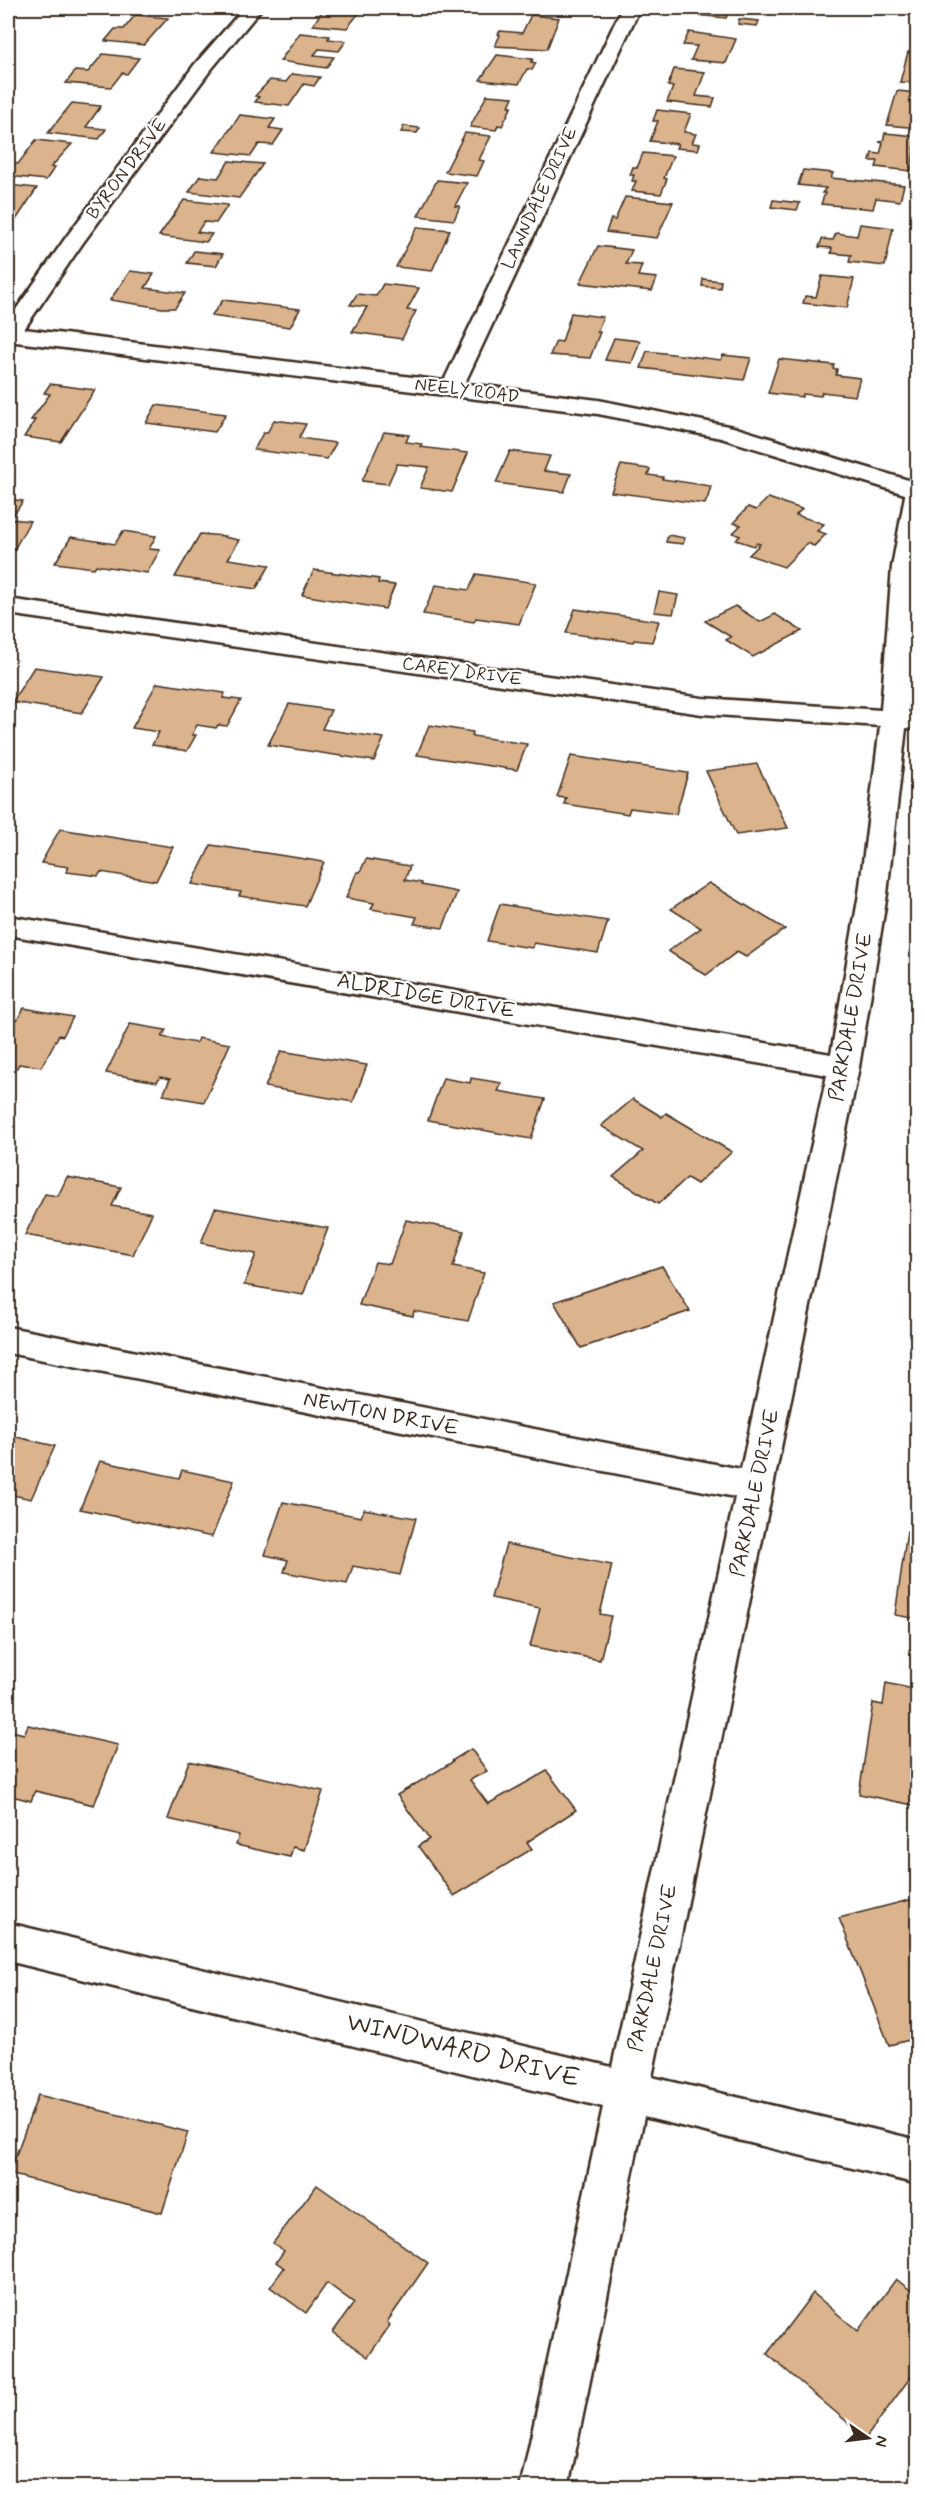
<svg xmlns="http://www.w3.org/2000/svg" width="925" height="2495" font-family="Mynerve,sans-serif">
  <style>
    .building { fill: #dbb38c; stroke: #3b2a1e; stroke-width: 1.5 }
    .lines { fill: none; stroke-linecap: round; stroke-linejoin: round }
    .street-casing { stroke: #3b2a1e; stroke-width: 5 }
    .secondary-casing { stroke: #3b2a1e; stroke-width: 5 }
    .street { fill: #fff; fill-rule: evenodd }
    .secondary { fill: #fff; fill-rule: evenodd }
    .labels { text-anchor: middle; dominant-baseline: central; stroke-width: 4.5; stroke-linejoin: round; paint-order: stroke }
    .far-street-label { font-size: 18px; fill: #3b2a1e; stroke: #fff }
    .street-label { font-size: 21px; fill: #3b2a1e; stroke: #fff }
    .near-street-label { font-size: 26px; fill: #3b2a1e; stroke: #fff }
  </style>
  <rect width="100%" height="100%" fill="#fff"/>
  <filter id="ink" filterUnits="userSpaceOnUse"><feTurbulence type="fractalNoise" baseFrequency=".0167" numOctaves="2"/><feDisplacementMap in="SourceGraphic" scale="12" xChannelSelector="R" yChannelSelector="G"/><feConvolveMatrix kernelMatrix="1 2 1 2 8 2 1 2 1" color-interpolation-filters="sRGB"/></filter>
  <g filter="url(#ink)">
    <!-- building -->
    <g class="building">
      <polygon points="324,8 363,8 347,28 313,25"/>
      <polygon points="700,8 730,8 726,18 696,15"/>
      <polygon points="835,8 861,8 860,10 854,9 853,12 834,10"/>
      <polygon points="135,15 168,18 144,45 105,41 115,29 124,29"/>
      <polygon points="531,15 559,18 547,49 495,46 500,35 498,34 500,31 522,33"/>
      <polygon points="739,19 759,21 757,26 738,24"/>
      <polygon points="689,32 736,39 726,63 691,60 697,46 683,45"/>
      <polygon points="300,33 330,36 328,39 346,41 339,51 319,49 314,55 334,57 326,68 280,61"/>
      <polygon points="908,52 918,52 918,83 900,82"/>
      <polygon points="103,54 139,58 127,74 122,73 111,87 66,83 75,71 88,72"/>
      <polygon points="497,55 533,59 531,62 536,63 532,70 527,69 519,84 480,80"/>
      <polygon points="674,69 705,72 696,96 715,98 712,107 667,102 673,87 668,86"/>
      <polygon points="292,74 320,77 314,86 304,84 289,106 255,102 259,97 255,96 270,80 286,82"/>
      <polygon points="897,91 918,93 918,128 887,125"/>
      <polygon points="487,95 513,97 509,106 512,106 502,126 498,125 496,130 470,127"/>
      <polygon points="72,103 101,106 86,127 106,129 99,139 48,133"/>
      <polygon points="657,110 691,114 684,132 696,134 692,143 700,144 698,150 676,148 678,144 650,141 658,121 653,121"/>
      <polygon points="240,115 275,119 269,128 283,130 273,145 259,144 251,156 214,152"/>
      <polygon points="404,126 420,128 417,133 401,132"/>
      <polygon points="465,133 491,136 479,160 484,161 477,176 445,172"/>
      <polygon points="885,133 916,136 911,171 876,167 878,161 870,161 872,153 880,154 883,143 879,142 883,141"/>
      <polygon points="36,140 72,144 51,167 55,167 46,180 8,176 8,162 18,164"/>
      <polygon points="643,153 673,156 664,178 667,179 661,194 632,191 636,181 632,181 634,175 630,175 633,167 637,168"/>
      <polygon points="229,161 263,164 239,198 189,192 200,176 218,178"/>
      <polygon points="803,170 833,173 831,178 904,185 900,201 876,198 873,209 821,204 825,193 822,193 826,188 798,185"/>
      <polygon points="437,180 467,183 455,206 460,206 454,220 418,216"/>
      <polygon points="8,185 37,188 14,223 8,222"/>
      <polygon points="625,197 673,202 657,238 606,232 611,219 615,220"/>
      <polygon points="184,200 228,205 216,223 204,222 197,232 212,234 206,242 159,236"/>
      <polygon points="773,200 800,203 797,210 771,207"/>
      <polygon points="860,224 893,228 885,266 849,262 851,255 831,253 832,248 819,247 822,239 833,240 836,233 857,236"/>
      <polygon points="417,227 450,230 432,271 396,267"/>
      <polygon points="598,246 632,250 626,264 642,265 638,276 657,278 652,291 580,283"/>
      <polygon points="194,251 223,254 216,266 187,263"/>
      <polygon points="130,271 154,274 145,288 185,293 175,308 162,308 110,300"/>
      <polygon points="822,276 854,279 847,308 803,303 805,296 816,297"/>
      <polygon points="703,279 721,281 720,288 702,286"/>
      <polygon points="383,284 419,288 407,310 416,311 402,339 352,332 367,307 350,305 357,294 376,296"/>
      <polygon points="223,300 300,309 290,327 211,316"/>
      <polygon points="571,313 603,317 597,332 600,332 590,358 550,355 556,341 562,342"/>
      <polygon points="614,338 640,341 632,363 605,360"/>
      <polygon points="647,351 721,360 723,355 751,358 744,380 641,368"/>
      <polygon points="779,359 834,365 833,369 837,369 836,375 860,378 855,396 822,392 821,396 803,394 802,397 768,393"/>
      <polygon points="50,384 95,390 61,442 24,437 35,420 31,420 50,394 44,393"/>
      <polygon points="156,405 226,414 215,432 146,423"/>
      <polygon points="274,420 306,424 299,438 336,443 327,459 254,450 263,433 267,433"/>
      <polygon points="384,432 409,435 406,442 422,444 420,447 468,453 452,492 420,488 429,467 397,464 388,484 362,481"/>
      <polygon points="510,451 550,456 544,471 571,474 564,492 496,483"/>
      <polygon points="621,465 650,469 648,475 663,477 662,479 711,486 708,497 705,504 611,492"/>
      <polygon points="768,498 802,509 796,515 824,524 817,531 826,534 814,546 807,543 784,567 749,555 760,544 757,543 754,546 736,540 740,536 733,533 741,525 733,523 748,507 756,510"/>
      <polygon points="8,499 23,501 11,519 30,521 10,557 8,557"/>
      <polygon points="123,531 156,536 149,549 160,550 147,573 96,565 94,568 55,563 71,537 115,544"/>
      <polygon points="200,534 225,536 224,537 239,540 228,559 270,565 256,589 175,577"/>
      <polygon points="668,535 685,538 683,544 666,542"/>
      <polygon points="314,570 379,579 378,583 395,585 385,609 302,595"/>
      <polygon points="476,574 536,583 519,624 476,618 474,622 423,614 436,585 469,590"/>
      <polygon points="659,592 678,595 673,614 654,612"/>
      <polygon points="735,606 760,622 775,614 802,631 753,657 726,640 731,637 705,621"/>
      <polygon points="575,609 659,621 652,642 634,640 633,642 566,633"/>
      <polygon points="34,667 104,677 82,713 12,702"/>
      <polygon points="157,683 225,693 223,698 241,700 227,726 218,725 216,728 197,725 192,735 196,735 187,751 152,745 159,732 132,728"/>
      <polygon points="289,704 331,710 322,729 384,738 374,761 268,745"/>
      <polygon points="429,725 473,732 472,736 527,744 517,770 417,755"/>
      <polygon points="571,756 688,773 676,814 630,808 628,814 564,804 566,798 557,797"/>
      <polygon points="757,764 788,828 736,835 706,771"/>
      <polygon points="60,829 173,847 156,881 101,872 98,876 66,872 69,867 41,863"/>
      <polygon points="211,845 292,857 324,862 305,906 239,896 241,892 192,884"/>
      <polygon points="366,859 410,866 405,880 422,883 421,885 457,892 443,928 414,924 417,917 371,909 374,903 346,898 357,872 360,872"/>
      <polygon points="709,883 785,929 746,957 737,952 706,975 668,951 701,928 671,909"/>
      <polygon points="500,904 608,921 598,953 534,943 532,948 487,941"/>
      <polygon points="24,1008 73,1017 63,1036 59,1035 41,1067 19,1064 17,1068 8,1066 8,1018 17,1020"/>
      <polygon points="130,1024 166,1030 162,1037 196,1043 198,1038 230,1044 204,1102 163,1095 170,1079 160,1077 157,1082 106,1073"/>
      <polygon points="281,1051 367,1065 353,1102 265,1087"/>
      <polygon points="443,1078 470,1083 471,1078 502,1083 498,1091 545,1099 531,1139 428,1120"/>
      <polygon points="633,1099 662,1117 666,1113 732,1152 697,1184 687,1178 658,1204 613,1177 643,1151 601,1126"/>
      <polygon points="67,1177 121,1187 112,1206 152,1213 133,1255 25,1235 45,1194 58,1196"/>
      <polygon points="215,1208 328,1228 303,1295 244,1285 256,1254 201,1243"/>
      <polygon points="406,1220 464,1231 453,1267 484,1273 468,1321 414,1311 413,1316 359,1305 375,1262 390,1264"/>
      <polygon points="662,1266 690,1311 581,1348 554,1302"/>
      <polygon points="8,1435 55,1446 31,1499 8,1494"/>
      <polygon points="100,1461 179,1478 182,1470 234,1481 212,1537 80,1509"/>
      <polygon points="283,1502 361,1517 364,1509 416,1518 400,1575 353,1566 347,1584 284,1572 288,1560 265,1555"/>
      <polygon points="907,1531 918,1533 918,1619 895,1615"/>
      <polygon points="506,1544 612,1565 600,1614 611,1616 600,1660 530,1646 540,1608 491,1598"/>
      <polygon points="886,1683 918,1690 918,1806 859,1794 873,1703 883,1705"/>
      <polygon points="28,1725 118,1745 94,1805 35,1791 31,1801 8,1795 8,1730 24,1734"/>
      <polygon points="471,1749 487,1771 470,1780 488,1804 547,1771 576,1810 527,1842 532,1849 454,1896 418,1846 429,1839 397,1795 451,1763 453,1760"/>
      <polygon points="189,1761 323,1791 304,1850 293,1847 290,1857 236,1845 239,1835 168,1819"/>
      <polygon points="917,1898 918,2038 889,2045 839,1918"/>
      <polygon points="38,2095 188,2132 162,2213 9,2174"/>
      <polygon points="317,2185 428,2263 387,2322 390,2325 368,2357 333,2332 354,2303 327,2283 306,2313 270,2287 284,2268 276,2262 284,2251 273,2243"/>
      <polygon points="896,2279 918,2296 918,2367 866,2438 767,2354 813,2293 858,2331"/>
      <polygon points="760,2478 800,2488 759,2488"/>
    </g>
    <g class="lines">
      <defs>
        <g id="street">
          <polygon points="244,8 262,8 209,72 82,244 16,341 8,343 8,321 67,236 195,64"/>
          <polygon points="622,8 640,8 462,389 459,394 451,396 443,394 440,389"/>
          <polygon points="918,483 918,561 908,712 918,713 918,729 906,728 887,894 859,1067 652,2077 918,2140 918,2184 644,2117 568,2488 520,2488 603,2107 8,1961 8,1923 612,2067 735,1497 8,1353 8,1327 741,1469 827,1075 8,935 8,916 831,1054 859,894 880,726 702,714 8,614 8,599 702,698 881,710 892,567 906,490 910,485"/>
        </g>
        <polygon id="secondary" points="8,327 598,400 733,427 918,483 918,498 721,438 598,414 8,341"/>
      </defs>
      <!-- street casing -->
      <use href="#street" class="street-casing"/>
      <!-- secondary casing -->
      <use href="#secondary" class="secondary-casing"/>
      <!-- street -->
      <use href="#street" class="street"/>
      <!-- secondary -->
      <use href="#secondary" class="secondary"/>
    </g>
  </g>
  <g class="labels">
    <!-- far-street labels -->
    <g class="far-street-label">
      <text transform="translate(127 169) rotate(-53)">BYRON DRIVE</text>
      <text transform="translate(540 198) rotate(-65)">LAWNDALE DRIVE</text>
      <text transform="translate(467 391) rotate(7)">NEELY ROAD</text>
      <text transform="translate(462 672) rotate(8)">CAREY DRIVE</text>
    </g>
    <!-- street labels -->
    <g class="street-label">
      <text transform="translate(426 996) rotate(10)">ALDRIDGE DRIVE</text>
      <text transform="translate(851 1017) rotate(-80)">PARKDALE DRIVE</text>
      <text transform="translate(381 1414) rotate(11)">NEWTON DRIVE</text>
      <text transform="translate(755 1493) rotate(-78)">PARKDALE DRIVE</text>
      <text transform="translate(653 1968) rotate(-78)">PARKDALE DRIVE</text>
    </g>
    <!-- near-street labels -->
    <g class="near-street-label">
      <text transform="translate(463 2051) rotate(14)">WINDWARD DRIVE</text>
    </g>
  </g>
  <!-- margin -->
  <rect width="925" height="2495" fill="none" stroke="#fff" stroke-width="30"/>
  <rect x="15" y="15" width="895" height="2465" fill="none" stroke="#3b2a1e" stroke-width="2" filter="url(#ink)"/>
  <!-- north arrow -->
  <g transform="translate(868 2438) rotate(104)" stroke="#ffffff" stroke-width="4.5" paint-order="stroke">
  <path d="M0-4.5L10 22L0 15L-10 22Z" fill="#3b2a1e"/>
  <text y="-9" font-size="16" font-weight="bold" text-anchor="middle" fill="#3b2a1e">N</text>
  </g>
</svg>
